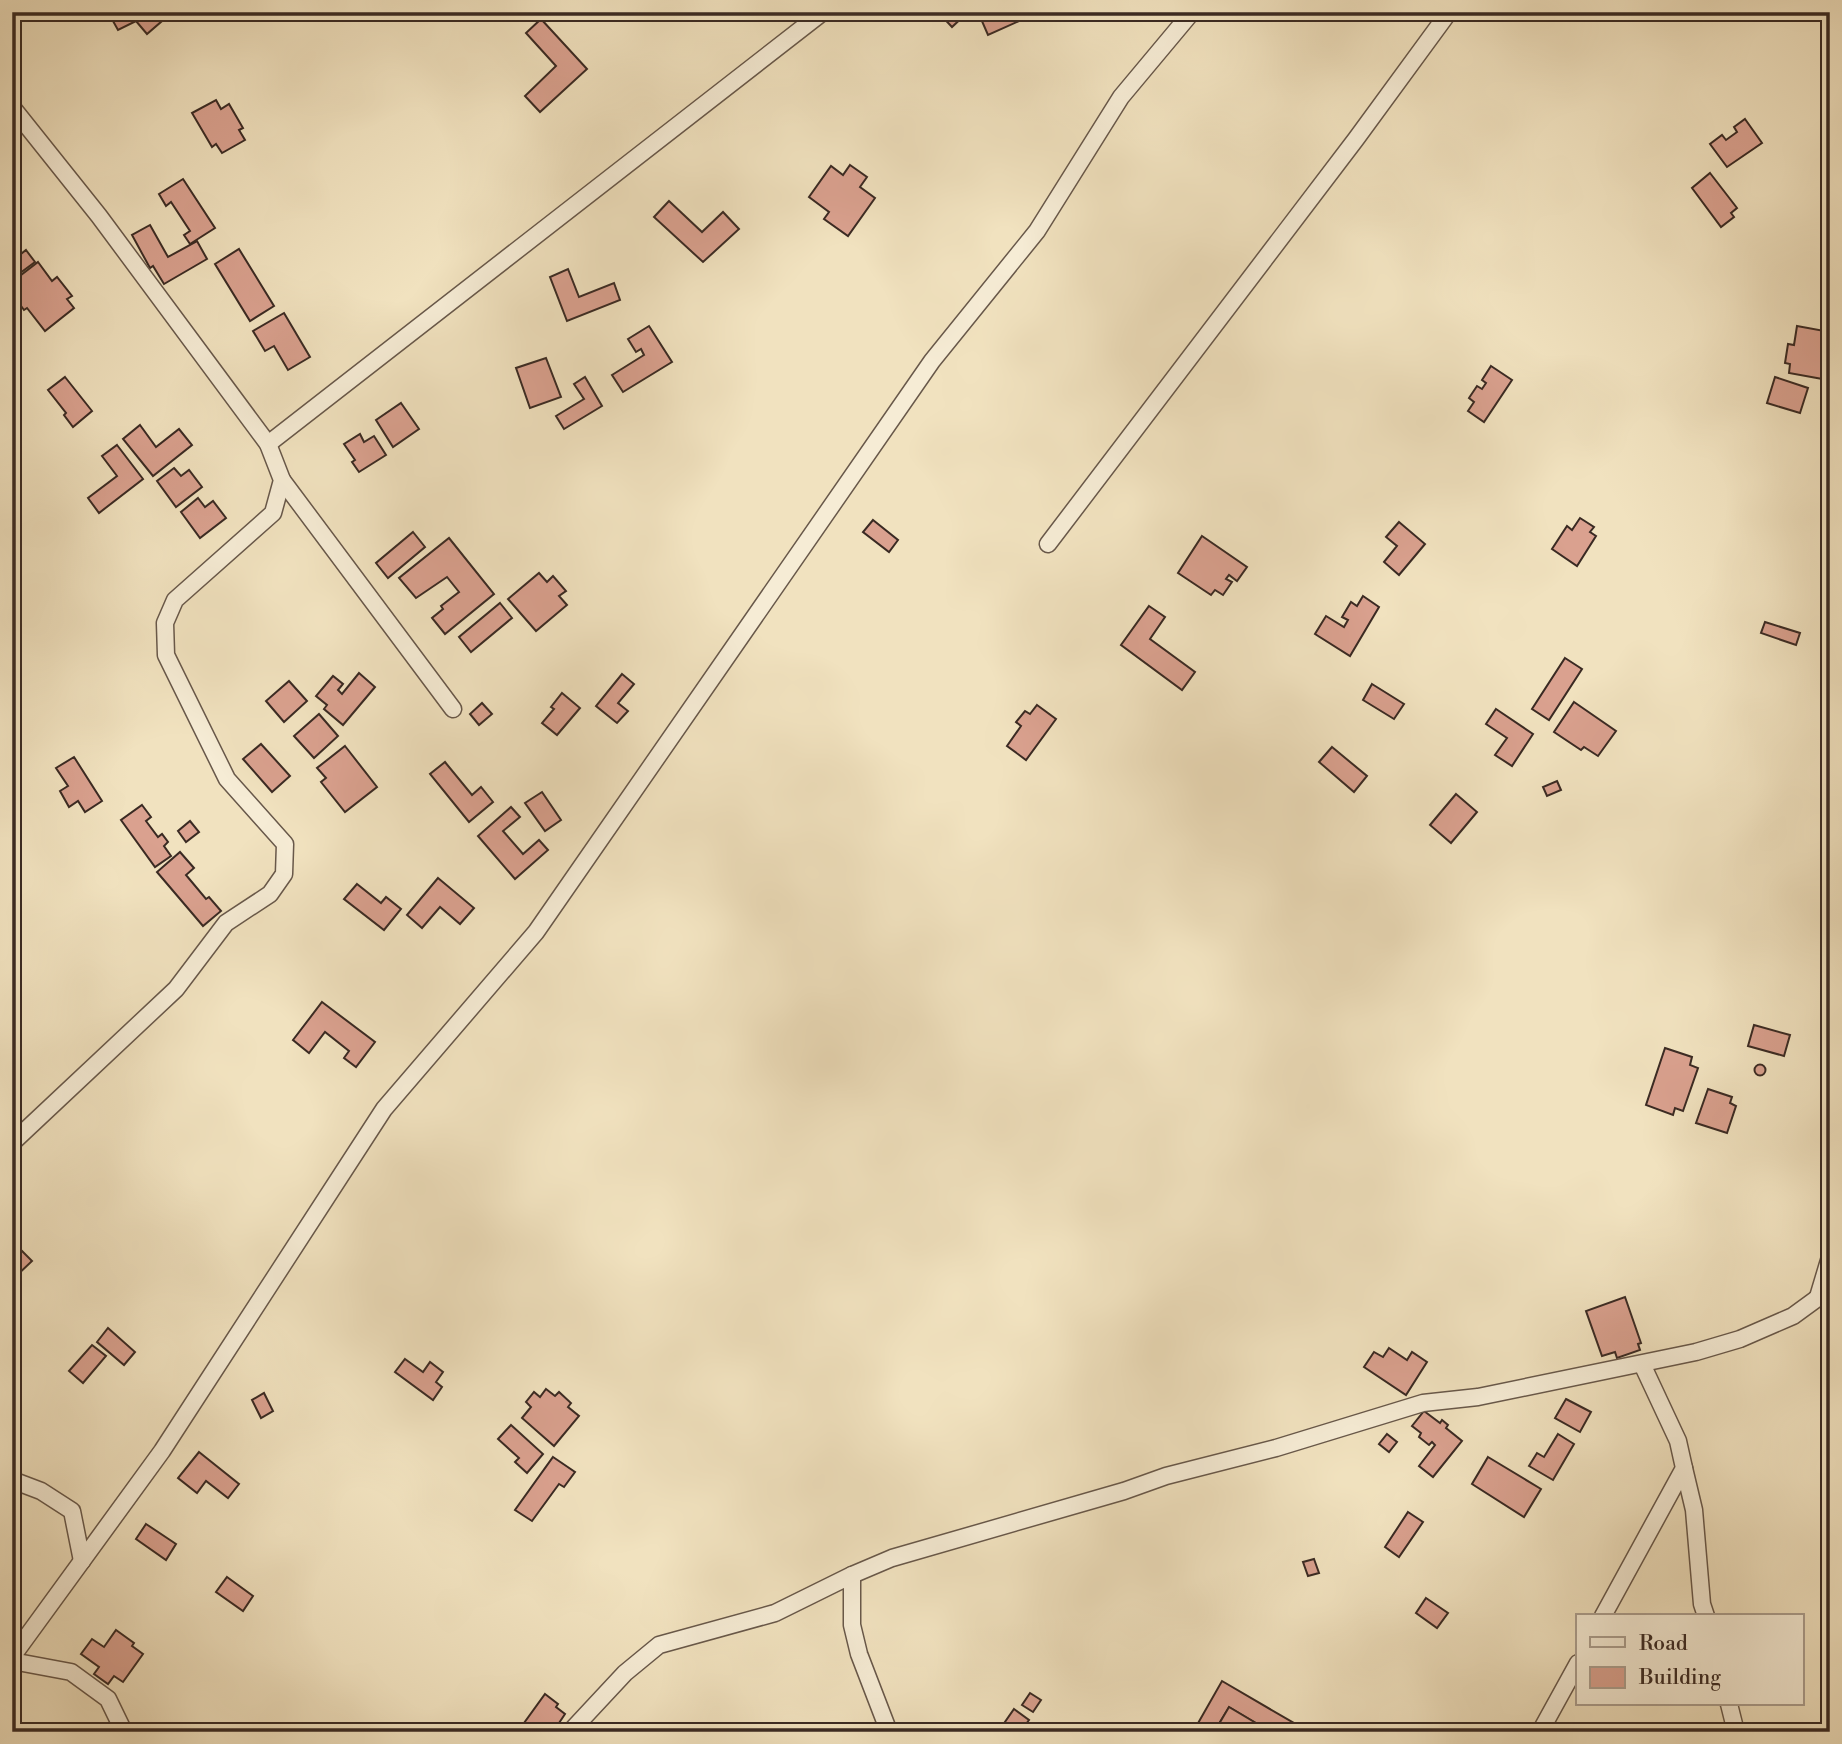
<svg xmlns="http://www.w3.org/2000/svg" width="1842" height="1744" font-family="'Libre Bodoni',serif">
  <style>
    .building { fill: #daa18f; stroke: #3a2a23; stroke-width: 2 }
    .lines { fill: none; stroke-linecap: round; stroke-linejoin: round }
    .street-casing { stroke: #68584a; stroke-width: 19 }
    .street { stroke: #f6ecd5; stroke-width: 16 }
  </style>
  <rect width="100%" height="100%" fill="#f1e2bf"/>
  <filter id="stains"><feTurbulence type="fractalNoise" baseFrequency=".00286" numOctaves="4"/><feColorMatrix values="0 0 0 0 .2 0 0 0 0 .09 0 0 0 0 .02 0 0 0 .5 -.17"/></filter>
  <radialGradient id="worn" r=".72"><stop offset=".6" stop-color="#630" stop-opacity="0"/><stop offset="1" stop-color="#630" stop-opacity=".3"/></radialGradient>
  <!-- building -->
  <g class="building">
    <polygon points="108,12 155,12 162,21 147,34 136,21 118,30"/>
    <polygon points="938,12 967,12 967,13 952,27"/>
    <polygon points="978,12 1026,12 1028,17 988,35"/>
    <polygon points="541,19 587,69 540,112 525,96 556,66 526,33"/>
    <polygon points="216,100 221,109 229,104 243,128 239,130 245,140 222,153 216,144 212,147 192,113"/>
    <polygon points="1745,119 1762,143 1727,167 1710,144 1722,135 1726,140 1737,132 1734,127"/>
    <polygon points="850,165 867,177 860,187 875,198 848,236 824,219 829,212 809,197 831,166 843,175"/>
    <polygon points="1710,173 1737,208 1731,213 1734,217 1721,227 1692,188"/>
    <polygon points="183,179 215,228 190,244 184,235 190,231 171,202 166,206 159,194"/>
    <polygon points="669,201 702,232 723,212 739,229 703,262 654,217"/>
    <polygon points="150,225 168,257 197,241 207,259 164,284 153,266 150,268 132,235"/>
    <polygon points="239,249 274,306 250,321 215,264"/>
    <polygon points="26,250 35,262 12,279 12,261"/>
    <polygon points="38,262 52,281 57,277 72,296 67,299 74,308 45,331 27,308 24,310 13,295 15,293 12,289 12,282"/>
    <polygon points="568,269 579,297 614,283 620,300 567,321 550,277"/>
    <polygon points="284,313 310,357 288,370 274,346 265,351 253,331"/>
    <polygon points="649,326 672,362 623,392 612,375 644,355 641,349 636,352 628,339"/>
    <polygon points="1797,326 1830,332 1828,380 1789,373 1790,364 1785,363 1788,344 1794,345"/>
    <polygon points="546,358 561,397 530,408 516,368"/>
    <polygon points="1491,366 1512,380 1484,422 1468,411 1474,402 1469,398 1477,386 1482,389 1486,383 1482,380"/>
    <polygon points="65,377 92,411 73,427 64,415 66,413 48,390"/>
    <polygon points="585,377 602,406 564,429 556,416 584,399 574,384"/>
    <polygon points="1775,377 1808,388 1800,413 1767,403"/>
    <polygon points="401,403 419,429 393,447 376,420"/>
    <polygon points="140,425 156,447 179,429 192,445 153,476 123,439"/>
    <polygon points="360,434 364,442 374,436 386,455 359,472 352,462 355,460 344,444"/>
    <polygon points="117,445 143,479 99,513 88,498 117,476 102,456"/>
    <polygon points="174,468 181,476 189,470 202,487 176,507 157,481"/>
    <polygon points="198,498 205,507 213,501 226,518 200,538 181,512"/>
    <polygon points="1580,518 1594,527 1590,532 1596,536 1577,566 1552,549 1567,526 1572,530"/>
    <polygon points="873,520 898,540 889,552 863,532"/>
    <polygon points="1399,522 1425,544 1399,575 1384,562 1397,546 1386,537"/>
    <polygon points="413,532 425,547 388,578 376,563"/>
    <polygon points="1202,536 1247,567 1237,581 1229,575 1226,579 1232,582 1223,595 1215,590 1211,595 1178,573"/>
    <polygon points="449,538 494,594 445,634 432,618 443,609 441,606 459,592 447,577 416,598 399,578"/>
    <polygon points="539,573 547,582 553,576 566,591 559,596 567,605 536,631 508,599"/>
    <polygon points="1363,596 1379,607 1350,656 1315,634 1326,616 1344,627 1348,620 1342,617 1351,602 1357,606"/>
    <polygon points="500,603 512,618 471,652 459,637"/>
    <polygon points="1149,606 1165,617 1150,639 1195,672 1182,690 1121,645"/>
    <polygon points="1765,622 1800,633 1796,645 1761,633"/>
    <polygon points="1565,658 1582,669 1549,720 1532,709"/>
    <polygon points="359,673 375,687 343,725 324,709 327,705 316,696 333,676 343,684 338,690 342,694"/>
    <polygon points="622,674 634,684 618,703 628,711 617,723 596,706"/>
    <polygon points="289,681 307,701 284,722 266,701"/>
    <polygon points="1372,684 1404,704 1394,719 1363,700"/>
    <polygon points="562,693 580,708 557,735 542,723 554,709 551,707"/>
    <polygon points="1574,702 1616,731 1598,756 1584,747 1581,750 1554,732"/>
    <polygon points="482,703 492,714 479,725 470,714"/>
    <polygon points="1037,705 1056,719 1026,760 1007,746 1021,726 1016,722 1025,711 1030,714"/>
    <polygon points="1496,709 1533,734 1512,766 1495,755 1507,738 1486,724"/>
    <polygon points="319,714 338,736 314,758 294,736"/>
    <polygon points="261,744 290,776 272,792 243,759"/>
    <polygon points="345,746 377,787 345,812 321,782 326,778 317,768"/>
    <polygon points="1332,747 1367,776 1354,792 1319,762"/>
    <polygon points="74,757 102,801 85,812 78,801 69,807 60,791 68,786 56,768"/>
    <polygon points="445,762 472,795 481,787 493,802 469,822 430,774"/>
    <polygon points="1557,781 1561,790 1547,796 1543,787"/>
    <polygon points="542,792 561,820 545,831 525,803"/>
    <polygon points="1456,794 1477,812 1451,843 1430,825"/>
    <polygon points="142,805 151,817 146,821 158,837 162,834 168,842 164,846 171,856 155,867 121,820"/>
    <polygon points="511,807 520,817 503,831 523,854 539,840 548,850 515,879 478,836"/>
    <polygon points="190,821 199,832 186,842 178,831"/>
    <polygon points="180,852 194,868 186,875 206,899 209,897 221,911 203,926 157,872"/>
    <polygon points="438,878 474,908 460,924 440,907 422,928 407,915"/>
    <polygon points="357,884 381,903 386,897 401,909 384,930 344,899"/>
    <polygon points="322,1002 375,1042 356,1067 344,1058 349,1051 325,1032 309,1053 293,1040"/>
    <polygon points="1754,1025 1790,1035 1784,1056 1748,1046"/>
    <polygon points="1665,1048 1692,1057 1690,1065 1698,1068 1683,1111 1675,1108 1673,1115 1646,1105"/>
    <circle cx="1760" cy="1070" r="5.5"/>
    <polygon points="1708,1089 1732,1097 1730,1103 1736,1106 1727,1133 1696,1123"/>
    <polygon points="12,1241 32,1261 12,1280"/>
    <polygon points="1625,1297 1641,1343 1638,1344 1640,1350 1617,1358 1615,1352 1602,1356 1586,1311"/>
    <polygon points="108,1328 135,1352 124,1365 97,1342"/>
    <polygon points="92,1345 106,1356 83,1383 69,1371"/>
    <polygon points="1389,1348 1407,1360 1412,1352 1427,1362 1406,1395 1364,1367 1374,1352 1383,1357"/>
    <polygon points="405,1359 423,1372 430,1362 443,1372 436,1382 442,1387 433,1400 395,1372"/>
    <polygon points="546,1389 555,1396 559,1392 571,1403 568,1407 579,1416 554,1446 522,1418 531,1407 526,1402 534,1392 540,1397"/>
    <polygon points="264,1393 273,1411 261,1418 252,1400"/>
    <polygon points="1566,1399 1591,1412 1580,1432 1555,1418"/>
    <polygon points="1424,1411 1440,1423 1442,1420 1448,1425 1446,1428 1462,1441 1433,1477 1419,1466 1435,1445 1432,1442 1429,1445 1419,1437 1421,1433 1412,1426"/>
    <polygon points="511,1425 543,1454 527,1473 515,1462 519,1458 498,1439"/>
    <polygon points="1387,1434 1397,1442 1389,1452 1379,1444"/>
    <polygon points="1558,1434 1574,1444 1553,1480 1529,1466 1537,1453 1544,1457"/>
    <polygon points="199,1452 239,1484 228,1498 206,1481 197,1493 178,1478"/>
    <polygon points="553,1457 575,1472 564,1487 559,1484 532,1521 515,1510"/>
    <polygon points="1488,1457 1541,1489 1524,1517 1472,1484"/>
    <polygon points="1408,1512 1423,1522 1399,1557 1385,1547"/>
    <polygon points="146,1524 176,1544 166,1560 136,1539"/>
    <polygon points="1314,1559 1319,1573 1308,1576 1303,1562"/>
    <polygon points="227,1577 253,1596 243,1611 216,1592"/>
    <polygon points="1426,1598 1448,1613 1437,1628 1416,1613"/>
    <polygon points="116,1630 134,1643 132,1646 143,1654 123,1682 114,1676 108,1684 94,1674 99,1667 81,1654 92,1639 104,1647"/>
    <polygon points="1222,1681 1299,1726 1296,1732 1271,1732 1229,1707 1216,1729 1221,1732 1193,1732"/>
    <polygon points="1030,1693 1041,1700 1033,1712 1022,1705"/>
    <polygon points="545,1694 558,1704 556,1707 565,1714 553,1732 522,1732 519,1730"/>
    <polygon points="1229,1707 1271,1732 1221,1732 1216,1729"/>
    <polygon points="1014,1709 1029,1720 1020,1732 998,1732"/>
  </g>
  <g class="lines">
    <defs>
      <g id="street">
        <polyline points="12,107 99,216 268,444 282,480 273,513 175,600 165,623 166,655 227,779 285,844 284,874 270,894 226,923 176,989 12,1143"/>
        <polyline points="268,444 823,12"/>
        <polyline points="282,480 453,709"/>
        <polyline points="1048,544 1356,139 1449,12"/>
        <polyline points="1818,1297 1830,1257"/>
        <polyline points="1684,1468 1694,1510 1702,1604 1706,1616"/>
        <polyline points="12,1480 41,1491 72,1511 82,1561"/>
        <polyline points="852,1575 852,1625 859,1654 889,1732"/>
        <polyline points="1603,1616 1684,1468 1678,1441 1642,1364"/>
        <polyline points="12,1657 162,1451 384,1109 536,932 932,361 1037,231 1121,97 1192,12"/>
        <polyline points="12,1661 71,1672 108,1699 124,1732"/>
        <polyline points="1729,1704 1736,1732"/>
        <polyline points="570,1732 625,1673 659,1645 775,1613 852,1575 892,1558 1124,1491 1166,1476 1276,1448 1423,1403 1478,1397 1696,1352 1740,1339 1793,1316 1830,1289"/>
        <polyline points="1540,1732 1578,1663"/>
      </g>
    </defs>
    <!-- street casing -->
    <use href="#street" class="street-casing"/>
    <!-- street -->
    <use href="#street" class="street"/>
  </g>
  <!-- margin -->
  <rect width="1842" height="1744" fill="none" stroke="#f1e2bf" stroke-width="42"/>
  <rect x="14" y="14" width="1814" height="1716" fill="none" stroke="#3a2a23" stroke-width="3.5"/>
  <rect x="21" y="21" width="1800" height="1702" fill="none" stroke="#3a2a23" stroke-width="2"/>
  <!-- legend -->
  <rect x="1576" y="1614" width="228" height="91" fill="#f6ecd5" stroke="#ab9e8e" stroke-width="2"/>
  <rect x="1590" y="1637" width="35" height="10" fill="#f6ecd5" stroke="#ab9e8e" stroke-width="2"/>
  <text x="1639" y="1650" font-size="21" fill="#3a2a23">Road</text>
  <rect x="1590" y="1667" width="35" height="21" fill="#daa18f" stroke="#ab9e8e" stroke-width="2"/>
  <text x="1639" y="1684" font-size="21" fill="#3a2a23">Building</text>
  <rect width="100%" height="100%" filter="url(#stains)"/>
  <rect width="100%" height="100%" fill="url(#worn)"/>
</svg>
